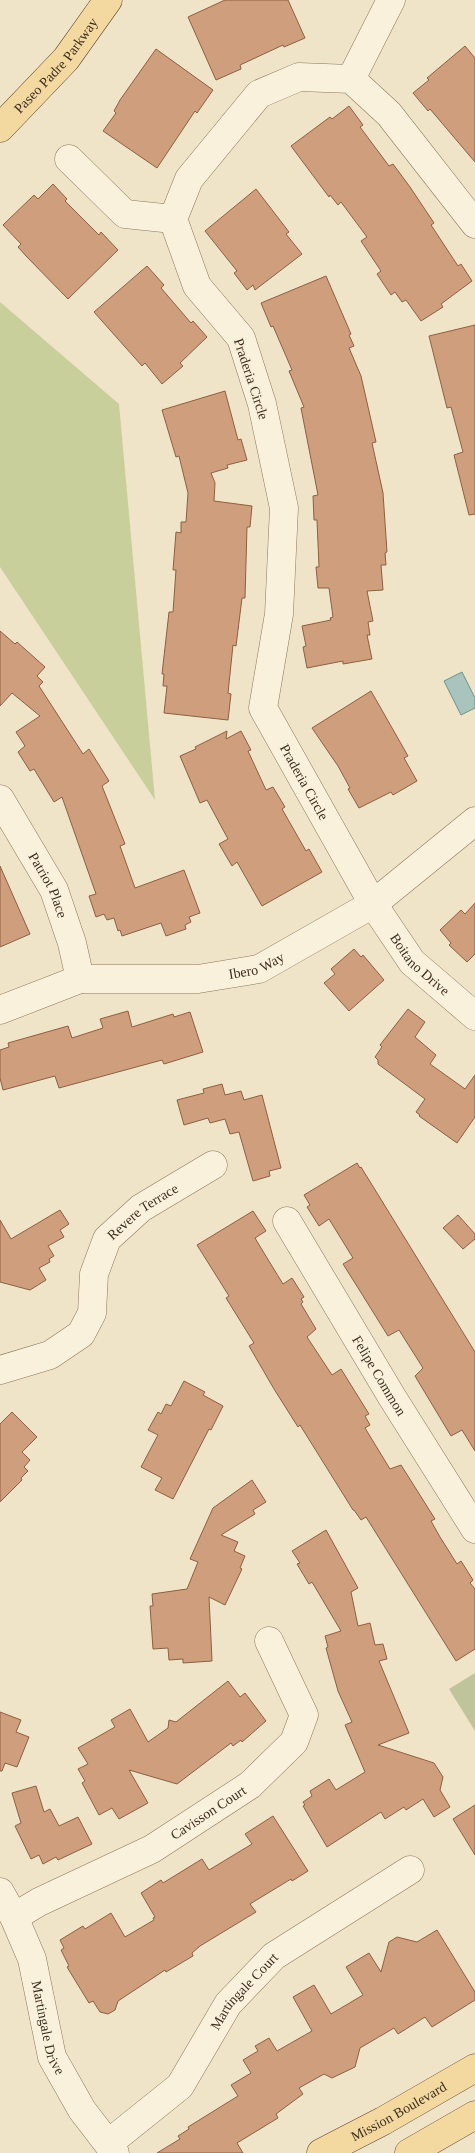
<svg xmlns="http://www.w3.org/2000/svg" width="475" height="2153" font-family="Georgia,serif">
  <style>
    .green { fill: #c9cf9b }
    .cemetery { fill: #bfc49a }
    .water { fill: #a9c4bc; stroke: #6f938a }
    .building { fill: #cf9f7d; stroke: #8d5f41 }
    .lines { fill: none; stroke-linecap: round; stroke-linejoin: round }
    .minor-casing { stroke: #8d765c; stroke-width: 29 }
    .major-casing { stroke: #5b4430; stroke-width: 29 }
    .minor { stroke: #faf1dc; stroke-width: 28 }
    .major { stroke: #f3d9a0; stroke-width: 28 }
    .labels { text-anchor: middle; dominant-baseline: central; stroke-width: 4; stroke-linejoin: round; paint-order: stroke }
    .street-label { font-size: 14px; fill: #3d2e20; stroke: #f7eed8 }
  </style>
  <rect width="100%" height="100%" fill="#f0e4c8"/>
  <!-- green -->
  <polygon class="green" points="0,302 119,404 155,800 0,567"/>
  <!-- cemetery -->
  <polygon class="cemetery" points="475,1673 475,1731 449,1689"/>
  <!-- water -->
  <polygon class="water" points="462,672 475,698 475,708 461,715 444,681"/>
  <!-- building -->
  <g class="building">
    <polygon points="225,0 288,0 305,38 284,47 283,45 240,65 241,69 216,80 188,17"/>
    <polygon points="465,46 475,58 475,162 430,109 428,111 413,93 429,80 427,78"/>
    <polygon points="156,49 213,90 197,113 195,111 157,168 103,131 116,113 114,111 120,100"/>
    <polygon points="349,106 363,125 360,127 389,166 393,164 410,187 434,223 431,225 458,266 461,264 472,281 441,304 443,307 421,321 406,300 402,302 395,292 391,295 377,274 381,271 361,241 367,237 341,202 338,205 330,195 329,197 291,146 330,117 332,119"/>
    <polygon points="53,184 67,199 65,201 99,235 101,232 118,250 68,299 26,256 18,247 21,244 3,225 34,195 38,199"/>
    <polygon points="256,189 289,232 286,234 302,254 255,290 253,285 247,290 234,273 237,271 205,231"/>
    <polygon points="147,266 164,285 161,288 191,323 193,321 207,337 180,363 183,366 162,384 145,363 142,366 94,312"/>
    <polygon points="326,276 351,334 349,335 354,346 349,348 361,376 376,442 372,443 383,493 387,552 385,553 386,565 381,565 383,590 367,591 373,621 368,622 370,635 367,635 372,659 343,664 343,661 307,668 303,647 306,646 302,626 331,620 330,618 333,617 329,588 318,588 316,567 319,567 317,520 314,520 313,496 318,495 301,408 304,407 289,371 292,370 273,326 271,327 261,303"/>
    <polygon points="475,325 475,514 469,515 454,455 463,452 451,407 447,408 429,336"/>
    <polygon points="225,391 238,440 241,439 247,460 227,465 228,468 211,473 215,483 214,501 252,506 250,527 247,527 245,598 242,598 236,646 233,645 228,693 231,694 228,720 164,713 167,686 163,686 164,674 162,674 169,612 173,612 176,570 173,570 176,532 181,533 181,522 186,522 188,493 179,456 176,457 162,410"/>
    <polygon points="0,631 15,644 17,642 45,667 37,676 43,682 39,686 83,754 89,749 109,781 102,786 125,844 120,846 135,888 184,870 200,913 189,917 191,922 185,925 186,929 166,936 161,923 122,936 120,930 118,931 114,918 107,920 104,914 96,917 89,896 96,894 62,797 54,802 34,769 30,771 18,752 25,746 16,732 40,716 12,693 0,706"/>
    <polygon points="371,691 408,756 404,758 417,781 393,795 391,792 359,808 348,789 350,788 338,766 312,728"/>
    <polygon points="227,731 226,739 241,731 251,750 248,751 266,790 273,787 285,807 282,809 306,851 309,849 322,872 262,906 237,862 232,866 219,844 228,839 207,800 200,803 180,756 196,749 195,747"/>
    <polygon points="0,866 30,934 0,947"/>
    <polygon points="475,903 475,954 467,962 449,945 451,943 440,930 461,910 465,914"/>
    <polygon points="354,949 361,957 363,955 384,980 349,1011 324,983 335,974 331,969"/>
    <polygon points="408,1009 425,1022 415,1037 436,1055 430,1064 465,1089 475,1075 475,1117 457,1143 419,1116 420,1115 416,1112 425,1099 378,1064 378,1060 375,1057 382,1047 380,1045"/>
    <polygon points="128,1011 132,1027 173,1014 174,1017 190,1012 203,1052 164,1064 162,1060 59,1088 55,1076 3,1090 0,1078 0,1050 9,1047 8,1043 68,1026 72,1038 103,1028 100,1019"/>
    <polygon points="222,1084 225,1095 241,1091 244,1100 262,1095 281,1168 269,1171 270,1176 253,1181 239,1132 230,1134 225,1119 210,1123 208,1118 184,1125 177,1100 204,1093 203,1089"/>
    <polygon points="357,1163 360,1168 361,1167 475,1352 475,1451 462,1430 451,1436 415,1376 423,1368 399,1330 388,1336 360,1291 343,1264 353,1258 329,1219 319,1226 307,1207 310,1205 304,1195"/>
    <polygon points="60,1210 69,1224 60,1230 64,1237 48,1246 54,1256 49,1259 50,1262 39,1268 46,1280 30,1290 0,1282 0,1220 11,1239"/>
    <polygon points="253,1211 266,1231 255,1238 264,1253 283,1284 292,1278 304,1297 301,1299 303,1302 301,1304 316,1329 307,1337 332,1375 341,1369 369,1414 365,1416 370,1425 365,1428 390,1469 401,1465 435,1519 431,1521 440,1537 457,1564 461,1561 473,1580 470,1583 475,1589 475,1649 456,1661 366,1517 361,1520 354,1510 353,1510 300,1425 298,1427 274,1389 249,1346 254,1343 226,1298 229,1296 197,1245"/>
    <polygon points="458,1215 475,1234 475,1239 463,1249 443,1228"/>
    <polygon points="184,1381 205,1392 203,1395 223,1406 211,1430 209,1429 173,1499 155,1490 162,1478 141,1467 158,1435 148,1430 158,1412 161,1414 166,1404 171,1406"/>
    <polygon points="12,1412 37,1437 22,1452 30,1460 24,1467 28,1471 21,1478 22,1480 0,1502 0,1424"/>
    <polygon points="252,1480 266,1502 253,1510 255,1514 221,1535 238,1542 234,1551 245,1556 240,1568 242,1569 225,1605 209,1597 212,1661 183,1663 183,1659 169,1660 168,1648 153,1649 150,1606 153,1606 152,1594 187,1589 198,1562 190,1559 213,1508"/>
    <polygon points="326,1530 358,1588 351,1592 358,1626 370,1623 375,1645 383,1644 387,1659 379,1661 409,1733 378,1745 434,1763 443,1777 440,1790 450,1807 434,1817 423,1799 406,1810 404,1807 385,1819 381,1812 327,1847 303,1806 305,1805 303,1802 312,1796 310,1791 329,1779 336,1790 365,1772 345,1725 352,1722 338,1691 326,1648 328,1647 325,1636 341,1631 312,1582 309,1584 297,1564 300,1563 292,1551"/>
    <polygon points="228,1681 240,1697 245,1693 266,1721 242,1742 241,1740 233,1746 231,1743 177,1784 129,1770 148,1803 119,1819 112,1808 99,1815 82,1783 85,1781 78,1769 88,1764 78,1748 115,1727 111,1720 130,1709 148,1742 168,1728 169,1720 176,1722"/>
    <polygon points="0,1712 21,1720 16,1732 29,1737 17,1767 5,1763 2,1771 0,1771"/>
    <polygon points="36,1786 44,1812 50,1809 59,1826 78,1817 92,1844 58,1860 56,1857 43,1864 39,1855 31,1859 15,1826 21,1823 12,1793"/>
    <polygon points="475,1805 475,1855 453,1819"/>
    <polygon points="273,1816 308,1871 292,1881 291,1879 250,1904 256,1912 200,1946 192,1953 193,1956 166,1972 165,1970 118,2001 115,2010 108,2014 100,2012 93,2001 89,2003 67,1967 69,1966 61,1950 64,1948 60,1940 83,1926 85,1929 111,1913 125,1937 154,1920 153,1918 155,1917 141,1893 161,1880 163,1883 202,1859 209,1870 252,1844 245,1834"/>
    <polygon points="437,1930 475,1992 475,2000 432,2027 425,2017 398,2034 394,2028 360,2048 355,2067 332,2078 324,2074 299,2088 303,2094 276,2114 278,2118 237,2143 243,2153 157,2153 180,2139 178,2136 189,2129 188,2127 238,2096 231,2085 251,2073 243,2060 258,2051 255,2046 269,2038 277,2051 312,2031 293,1997 314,1985 331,2014 363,1995 346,1967 369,1953 381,1972 389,1942 397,1937 417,1942"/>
  </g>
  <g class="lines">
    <defs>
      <g id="minor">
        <polyline points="351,79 391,0"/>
        <polyline points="69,159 125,214 173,219"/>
        <path id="s1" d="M475 224 389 114 351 79 299 77 259 94 189 179 173 219 197 286 241 338 262 404 284 508 279 614 263 708 373 904 412 962 475 1016"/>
        <path id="s2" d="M0 799 54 890 72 943 80 979"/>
        <path id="s3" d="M0 1010 80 979H198L259 969 373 904 475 821"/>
        <path id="s4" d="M287 1221 392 1397 475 1529"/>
        <path id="s5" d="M0 1370 50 1355 81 1334 92 1313 94 1274 107 1239 141 1208 213 1165"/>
        <path id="s6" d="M0 1892 14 1917 32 1959 52 2057 82 2110 115 2153"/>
        <path id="s7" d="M14 1917 39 1902 152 1849 250 1785 294 1742 304 1715 269 1641"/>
        <path id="s8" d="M109 2143 180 2086 228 2004 274 1956 410 1870"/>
      </g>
      <g id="major">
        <path id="s9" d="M0 128 66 59 108 0"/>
        <path id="s10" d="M321 2153 383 2121 475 2068"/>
        <polyline points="409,2153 475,2115"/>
      </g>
    </defs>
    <!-- minor casing -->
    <use href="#minor" class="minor-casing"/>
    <!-- major casing -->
    <use href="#major" class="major-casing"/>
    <!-- minor -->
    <use href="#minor" class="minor"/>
    <!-- major -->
    <use href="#major" class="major"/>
  </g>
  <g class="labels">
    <!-- street labels -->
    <g class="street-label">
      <text stroke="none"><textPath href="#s9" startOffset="84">Paseo Padre Parkway</textPath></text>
      <text transform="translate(251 379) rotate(72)">Praderia Circle</text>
      <text stroke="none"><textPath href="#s1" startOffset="1041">Praderia Circle</textPath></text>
      <text stroke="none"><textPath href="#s2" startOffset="99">Patriot Place</textPath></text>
      <text stroke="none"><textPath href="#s3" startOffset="264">Ibero Way</textPath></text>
      <text stroke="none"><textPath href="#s1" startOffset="1258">Boitano Drive</textPath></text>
      <text stroke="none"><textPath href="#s5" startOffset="235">Revere Terrace</textPath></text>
      <text stroke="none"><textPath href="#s4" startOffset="180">Felipe Common</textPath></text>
      <text stroke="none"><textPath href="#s7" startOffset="221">Cavisson Court</textPath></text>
      <text stroke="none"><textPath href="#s8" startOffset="206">Martingale Court</textPath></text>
      <text stroke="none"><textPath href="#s6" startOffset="145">Martingale Drive</textPath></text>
      <text stroke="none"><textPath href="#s10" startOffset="88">Mission Boulevard</textPath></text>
    </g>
  </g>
</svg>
